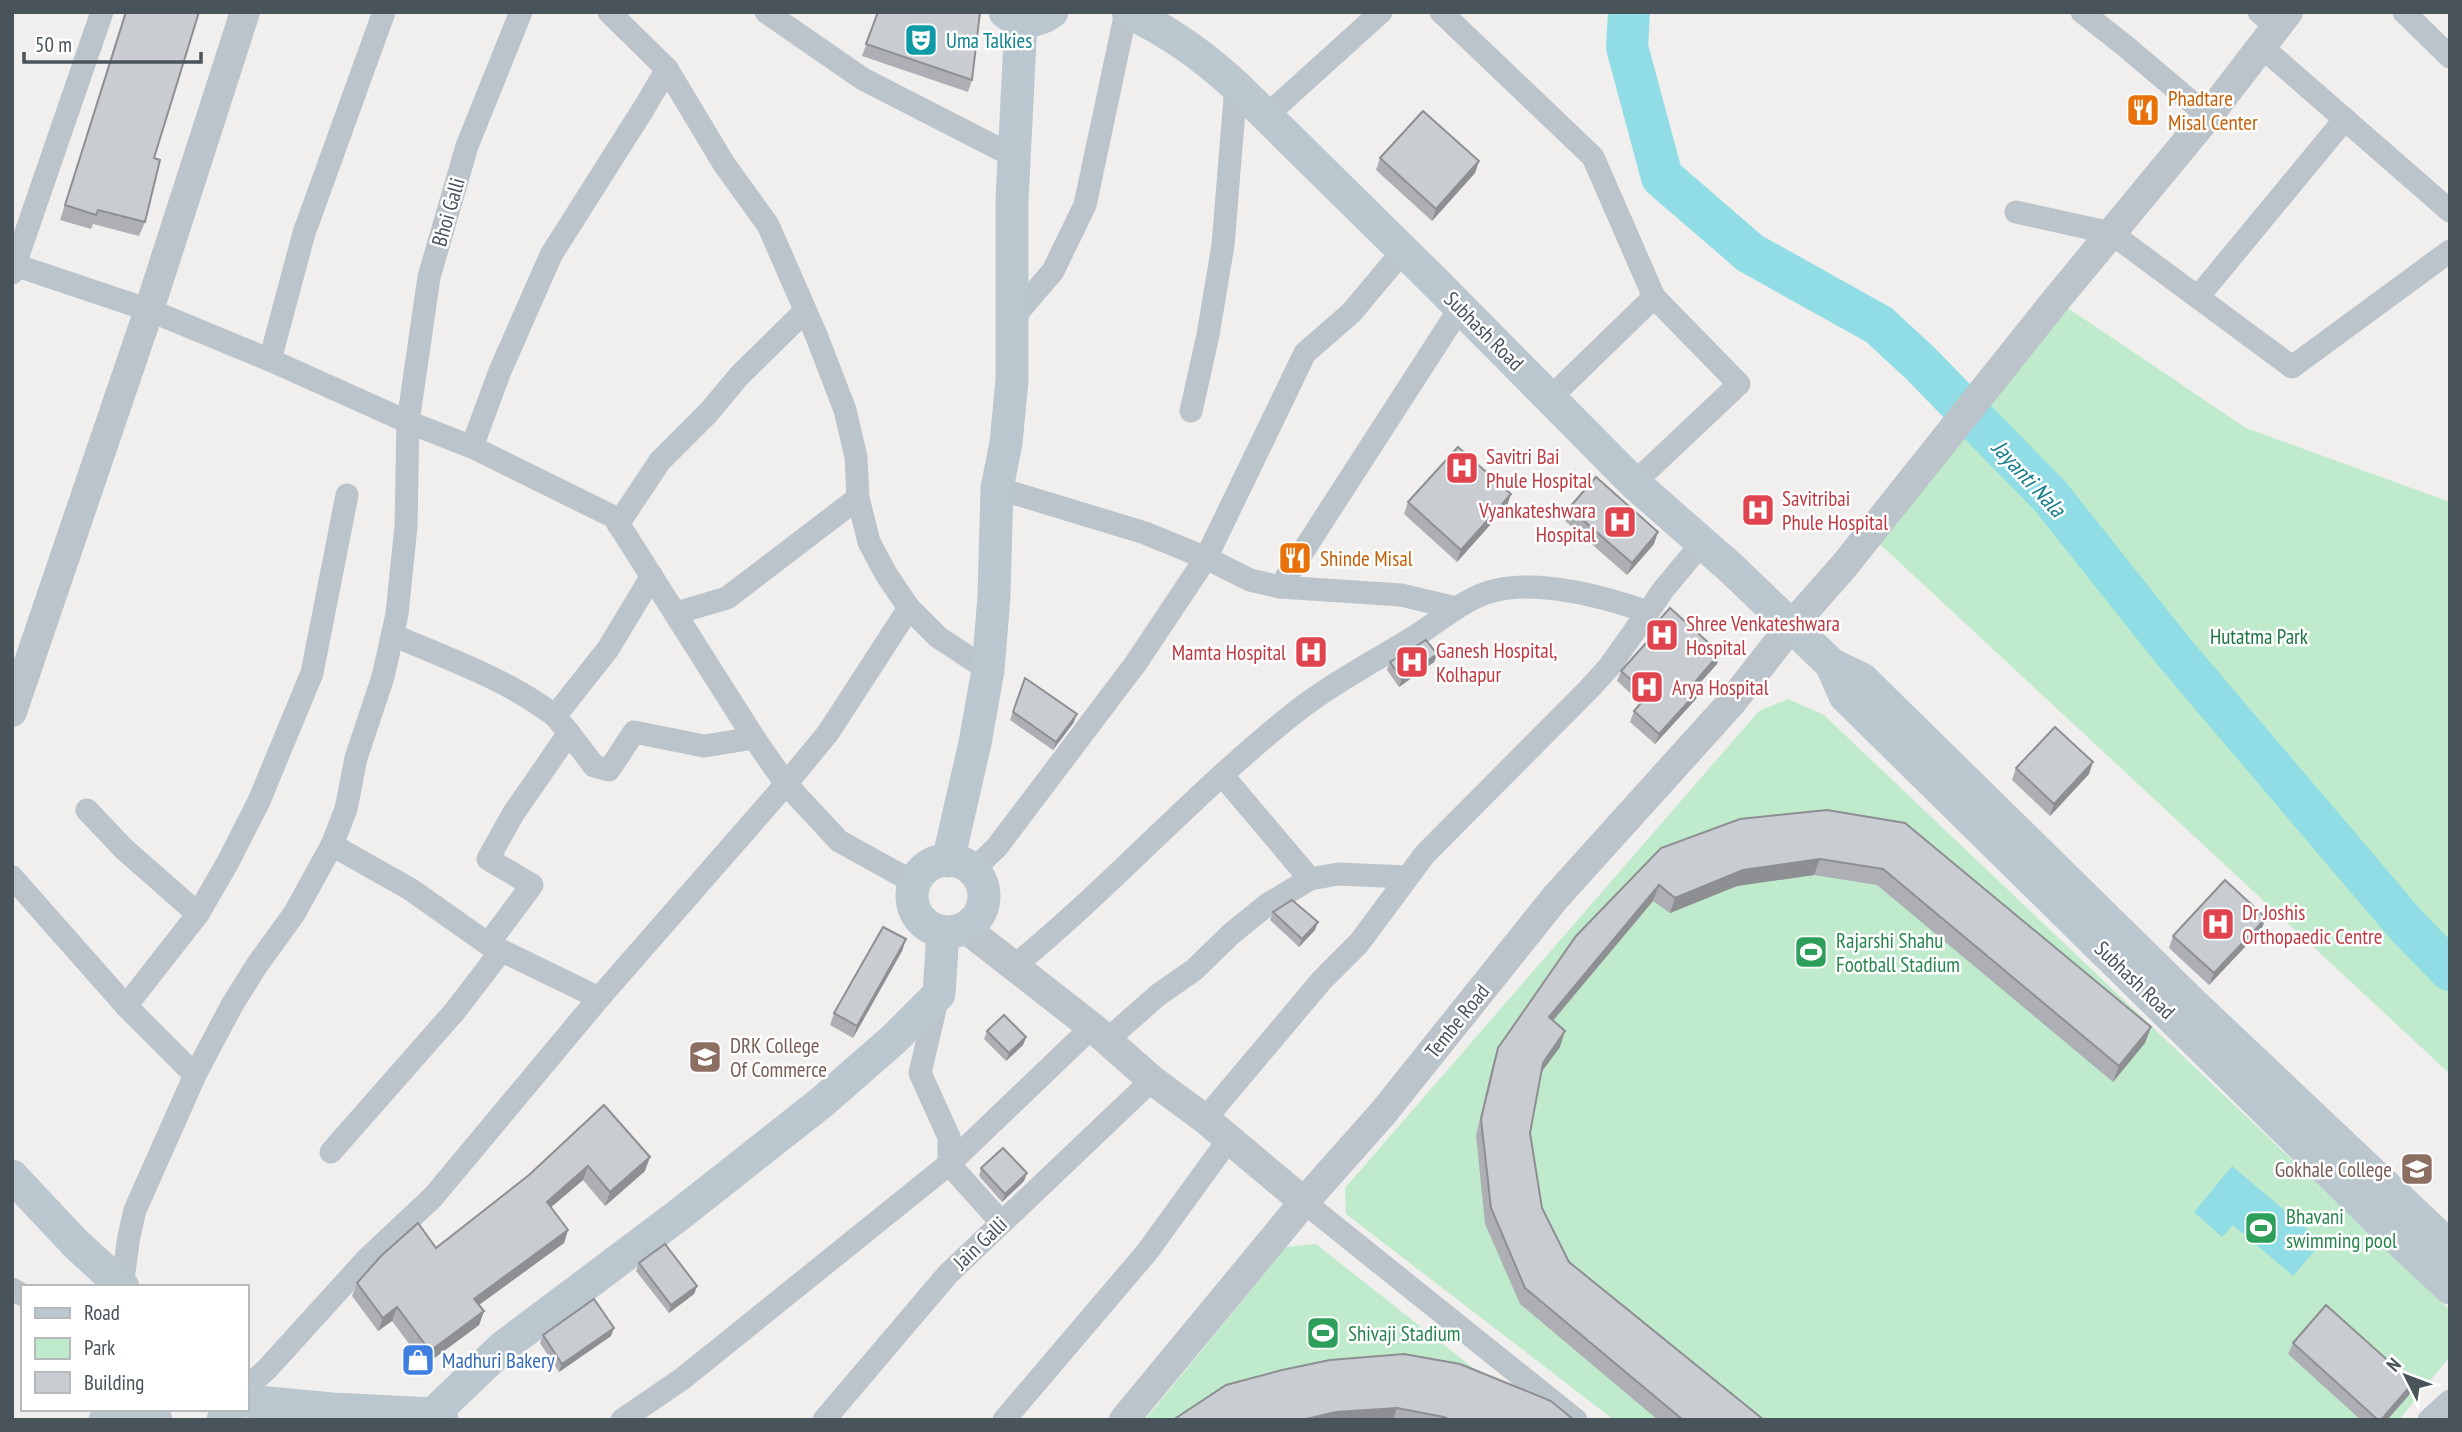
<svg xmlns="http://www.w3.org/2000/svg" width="2462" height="1432" font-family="'PT Sans Narrow',sans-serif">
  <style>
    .green { fill: #bfebcc }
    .water { fill: #90dde5 }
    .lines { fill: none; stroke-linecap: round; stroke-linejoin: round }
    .river { stroke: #90dde5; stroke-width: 42 }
    .minor { stroke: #bbc4ca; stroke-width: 23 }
    .tertiary { stroke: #bbc4ca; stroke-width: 30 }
    .secondary { stroke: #bbc7cf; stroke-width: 33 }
    .wall { fill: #adafb4 }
    .shaded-wall { fill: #8d8f92 }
    .building { fill: #c9ccd1; stroke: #8d8f92; stroke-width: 2 }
    .labels { text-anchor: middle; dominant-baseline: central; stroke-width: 5; stroke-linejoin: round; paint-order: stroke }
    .culture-label { font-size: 21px; fill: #0d838f; stroke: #fff; text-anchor: start }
    .food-label { font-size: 21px; fill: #c56008; stroke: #fff; text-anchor: start }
    .street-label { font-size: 21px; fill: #48535a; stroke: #fff }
    .health-label { font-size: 21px; fill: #be3a42; stroke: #fff; text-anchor: start }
    .park-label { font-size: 21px; fill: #1d7640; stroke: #fff }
    .leisure-label { font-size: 21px; fill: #27864d; stroke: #fff; text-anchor: start }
    .education-label { font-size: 21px; fill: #785e54; stroke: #fff; text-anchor: start }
    .shop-label { font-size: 21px; fill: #366cbe; stroke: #fff; text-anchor: start }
    .water-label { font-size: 23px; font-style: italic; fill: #157d8a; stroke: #fff }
  </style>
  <rect width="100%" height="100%" fill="#f1eeee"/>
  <!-- green -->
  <g class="green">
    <polygon points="2056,300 2246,428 2450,502 2450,1074 1869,534"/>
    <polygon points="1788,699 1824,715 2450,1310 2450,1356 2399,1420 1614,1420 1346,1214 1345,1188 1759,711"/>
    <polygon points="1316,1244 1539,1420 1145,1420 1286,1247"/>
  </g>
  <!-- water -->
  <polygon class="water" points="2232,1166 2322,1242 2293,1276 2233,1225 2222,1237 2194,1212"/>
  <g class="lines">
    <!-- river -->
    <polyline class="river" points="1629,12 1627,47 1662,177 1750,253 1879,325 1919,362 2050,496 2174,652 2407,926 2450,970"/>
    <!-- minor -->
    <g class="minor">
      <polyline points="609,12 667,69 724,164 768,225 817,337 845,410 856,457 858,498 869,542 886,574 909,608 938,637 988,670"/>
      <polyline points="766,12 863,79 1015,157"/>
      <polyline points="1441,12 1593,157 1654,297 1550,398"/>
      <polyline points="2082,12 2124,45 2208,116"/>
      <polyline points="2259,12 2277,27"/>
      <polyline points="2404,12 2450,57"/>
      <polyline points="2262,47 2450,211"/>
      <polyline points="1266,116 1381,12"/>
      <polyline points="2016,212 2111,233 2292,367 2450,251"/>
      <polyline points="12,264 149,310 270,360 408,422 472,447 614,517 754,738 786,784 839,841 915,883"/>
      <polyline points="12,273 102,12"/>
      <polyline points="2198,297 2345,119"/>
      <polyline points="1013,318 1053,271 1085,205 1126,12"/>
      <polyline points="270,360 304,233 384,12"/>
      <polyline points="1191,411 1208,335 1223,245 1236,86"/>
      <polyline points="472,447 500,371 551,255 644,108 667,69"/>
      <polyline points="1634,483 1739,384 1654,297"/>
      <polyline points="997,488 1145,533 1206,558 1250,580 1280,587 1401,595 1456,608"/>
      <polyline points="618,524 660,461 709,412 739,376 805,311"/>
      <polyline points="1280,587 1460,308"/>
      <polyline points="676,613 727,598 858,498"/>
      <path d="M393 635C448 659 507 679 555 716"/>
      <polyline points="569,733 594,766 609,770 634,732 704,746 754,738"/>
      <polyline points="1223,776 1310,879"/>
      <polyline points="87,810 124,849 198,914"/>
      <polyline points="332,845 410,889 488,944 599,998"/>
      <polyline points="973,870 997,847 1136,663 1206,558 1305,353 1351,313 1403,251"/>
      <polyline points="12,877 126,1006 195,1075"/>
      <polyline points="488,944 532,885 488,859 513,814 569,733 555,716 608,649 652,576"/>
      <path d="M1013 967C1110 888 1195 792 1293 714 1331 684 1373 662 1414 637 1440 621 1467 596 1497 590 1544 580 1604 597 1648 612L1663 590 1703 542"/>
      <polyline points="126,1006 198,914 228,862 259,801 312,673 347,495"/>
      <polyline points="1107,1040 1158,995 1194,970 1231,934 1268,904 1310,879 1338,874 1407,877"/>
      <polyline points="1205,1119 1322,980 1359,943 1425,854 1589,689 1609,667 1648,612"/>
      <polyline points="331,1152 455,1011 501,951"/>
      <polyline points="1304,1202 1576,1420"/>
      <polyline points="1001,1222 949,1164 1092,1027"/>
      <polyline points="122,1286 129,1236 135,1210 195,1075 232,1005 257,965 294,914 332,845 346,809 356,758 383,677 397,614 406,526 408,422 429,277 467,146 521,12"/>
      <polyline points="12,1289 23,1295"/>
      <polyline points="247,1387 267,1369 366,1260 433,1197 599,998 786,784 828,733 909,608"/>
      <polyline points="622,1420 682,1379 949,1164 949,1137 920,1073 938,996"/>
      <polyline points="824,1420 948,1274 1152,1080"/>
      <polyline points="1004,1420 1147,1252 1229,1139"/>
      <polyline points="2429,1420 2450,1401"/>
    </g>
    <!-- tertiary -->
    <g class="tertiary">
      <polyline points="12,712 149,310 245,12"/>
      <polyline points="965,928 1092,1027 1152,1080 1205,1119 1304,1202"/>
      <polyline points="1124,1420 1304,1202 1383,1113 1555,898 1731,703 1792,625 1844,566 2056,300 2208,116 2288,12"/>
    </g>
    <!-- secondary -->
    <g class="secondary">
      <path d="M1005 12C1020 25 1036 23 1052 12"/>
      <path d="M1128 12C1170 32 1202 55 1236 86L1435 282 1634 483 1731 568 1831 664 1862 679 2193 1004 2450 1247"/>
      <polyline points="1831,664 1845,696 2387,1229 2450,1288"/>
      <circle cx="948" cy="896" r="36"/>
      <polyline points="948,861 975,743 988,670 994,596 997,488 1006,443 1012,380 1012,200 1021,21"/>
      <polyline points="12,1176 76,1244 123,1287"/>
      <polyline points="247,1401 332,1409 433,1414 442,1420"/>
      <polyline points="148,1409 156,1420"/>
      <polyline points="433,1414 503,1347 680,1214 822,1102 894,1039 939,994 943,932"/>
      <polyline points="105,1420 122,1409"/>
      <polyline points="223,1420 231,1409"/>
    </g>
  </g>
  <!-- wall -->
  <g class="wall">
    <polygon points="125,12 199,12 154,158 145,222 139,236 93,224 91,229 60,220"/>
    <polygon points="878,12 972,80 968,92 862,56"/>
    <polygon points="1380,158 1479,161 1475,173 1432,221 1376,170"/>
    <polygon points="1408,502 1507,506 1457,562 1404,514"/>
    <polygon points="1569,508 1654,544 1627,575 1564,520"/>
    <polygon points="1651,629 1720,653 1717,664 1697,686 1700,689 1696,699 1655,744 1630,722 1634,711 1641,703 1617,681 1621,671 1648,641 1647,640"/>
    <polygon points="1437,654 1434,662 1399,687 1387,670 1390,662"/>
    <polygon points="1025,678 1074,722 1053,750 1010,720"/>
    <polygon points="2016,768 2089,774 2050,816 2012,780"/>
    <polygon points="1827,810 2151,1027 2145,1043 2113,1082 1877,885 1814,875 1737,886 1670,913 1653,901 1553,1021 1560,1047 1541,1073 1530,1133 1542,1208 1569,1262 1764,1420 1658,1420 1520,1304 1485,1224 1476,1135 1493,1063 1498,1048 1661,848"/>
    <polygon points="1273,912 1315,930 1299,947 1270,920"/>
    <polygon points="2266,918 2261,930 2209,985 2169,948 2173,936"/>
    <polygon points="906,939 902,951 853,1038 830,1025 834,1013"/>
    <polygon points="987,1031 1026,1037 1023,1045 1006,1061 984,1039"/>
    <polygon points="604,1105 645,1171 605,1206 583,1180 551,1207 568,1230 564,1243 479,1305 484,1311 479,1325 425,1365 392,1321 378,1331 352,1296 357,1283 436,1248 529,1175"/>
    <polygon points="981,1168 1024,1181 1002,1202 979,1176"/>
    <polygon points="639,1263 697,1286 694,1294 669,1313 636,1271"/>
    <polygon points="543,1335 611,1336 559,1372 540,1343"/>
    <polygon points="2293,1343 2413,1383 2409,1395 2387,1420 2361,1420 2288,1354"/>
    <polygon points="1226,1385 1574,1420 1173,1420"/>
  </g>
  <!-- shaded-wall -->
  <g class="shaded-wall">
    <polygon points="1479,161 1475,173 1432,221 1436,209"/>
    <polygon points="1511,494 1507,506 1457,562 1461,550"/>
    <polygon points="1658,532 1654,544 1627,575 1632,563"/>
    <polygon points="1720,653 1717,664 1690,694 1694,683"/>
    <polygon points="1437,654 1434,662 1399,687 1402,679"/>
    <polygon points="1700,689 1696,699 1655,744 1659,734"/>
    <polygon points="1077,714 1074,722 1053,750 1056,742"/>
    <polygon points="2093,762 2089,774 2050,816 2054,804"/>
    <polygon points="1820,859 1814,875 1737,886 1670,913 1675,898 1743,870"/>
    <polygon points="1659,885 1653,901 1543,1032 1549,1017"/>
    <polygon points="2266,918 2261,930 2209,985 2214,973"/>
    <polygon points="1318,922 1315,930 1299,947 1302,939"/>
    <polygon points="906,939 902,951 853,1038 857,1026"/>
    <polygon points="2151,1027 2145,1043 2113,1082 2119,1066"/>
    <polygon points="1565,1031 1560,1047 1537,1078 1543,1063"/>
    <polygon points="1026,1037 1023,1045 1006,1061 1009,1053"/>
    <polygon points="650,1157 645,1171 605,1206 610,1192"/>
    <polygon points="588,1166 583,1180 542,1215 547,1202"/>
    <polygon points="1027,1173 1024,1181 1002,1202 1005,1194"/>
    <polygon points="568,1230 564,1243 469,1312 474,1299"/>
    <polygon points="697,1286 694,1294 669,1313 671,1305"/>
    <polygon points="397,1307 392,1321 378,1331 383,1318"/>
    <polygon points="484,1311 479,1325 425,1365 430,1351"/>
    <polygon points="614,1328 611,1336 559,1372 562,1364"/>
    <polygon points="2413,1383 2409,1395 2387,1420 2381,1420"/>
    <polygon points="1397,1408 1393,1420 1302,1420 1336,1412"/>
  </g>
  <!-- building -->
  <g class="building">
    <polygon points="126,12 199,12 154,158 160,160 145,222 98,210 96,215 65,205"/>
    <polygon points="878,12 980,12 972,80 866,44"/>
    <polygon points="1423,111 1479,161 1436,209 1380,158"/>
    <polygon points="1458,447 1511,494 1461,550 1408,502"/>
    <polygon points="1596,477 1658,532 1632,563 1569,508"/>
    <polygon points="1670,608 1720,653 1694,683 1700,689 1659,734 1634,711 1648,695 1621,671 1655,633 1651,629"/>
    <polygon points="1426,640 1437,654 1402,679 1390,662"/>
    <polygon points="1025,678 1077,714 1056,742 1013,712"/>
    <polygon points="2055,727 2093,762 2054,804 2016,768"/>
    <polygon points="1827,810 1905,823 2151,1027 2119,1066 1883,869 1820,859 1743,870 1675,898 1659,885 1549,1017 1565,1031 1543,1063 1530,1133 1542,1208 1569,1262 1764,1420 1683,1420 1525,1288 1491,1208 1481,1119 1498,1048 1576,936 1661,848 1740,819"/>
    <polygon points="2225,880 2266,918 2214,973 2173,936"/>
    <polygon points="1292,900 1318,922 1302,939 1273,912"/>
    <polygon points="883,927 906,939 857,1026 834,1013"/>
    <polygon points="1004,1015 1026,1037 1009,1053 987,1031"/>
    <polygon points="604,1105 650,1157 610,1192 588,1166 547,1202 568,1230 474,1299 484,1311 430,1351 397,1307 383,1318 357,1283 381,1256 418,1223 436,1248 529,1175"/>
    <polygon points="1003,1148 1027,1173 1005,1194 981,1168"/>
    <polygon points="665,1244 697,1286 671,1305 639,1263"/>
    <polygon points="594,1299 614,1328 562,1364 543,1335"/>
    <polygon points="2326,1305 2413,1383 2381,1420 2378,1420 2293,1343"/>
    <polygon points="1404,1354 1460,1364 1551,1401 1574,1420 1450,1420 1444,1417 1397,1408 1336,1412 1302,1420 1173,1420 1226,1385 1282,1370 1330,1360"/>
  </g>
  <!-- icons -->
  <defs>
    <symbol id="theatre-square" viewBox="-11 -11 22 22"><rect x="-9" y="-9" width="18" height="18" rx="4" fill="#0f9aa8" stroke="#fff"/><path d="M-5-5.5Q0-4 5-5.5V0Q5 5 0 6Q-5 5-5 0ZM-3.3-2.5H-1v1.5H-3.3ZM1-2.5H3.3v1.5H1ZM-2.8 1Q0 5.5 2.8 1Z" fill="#fff"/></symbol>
    <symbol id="restaurant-square" viewBox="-11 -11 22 22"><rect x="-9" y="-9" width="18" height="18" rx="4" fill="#e8710a" stroke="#fff"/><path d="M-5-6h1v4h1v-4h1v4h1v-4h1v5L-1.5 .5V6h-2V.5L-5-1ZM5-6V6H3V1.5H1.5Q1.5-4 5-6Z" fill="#fff"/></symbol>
    <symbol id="hospital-square" viewBox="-11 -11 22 22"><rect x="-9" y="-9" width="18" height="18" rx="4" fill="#e0444e" stroke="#fff"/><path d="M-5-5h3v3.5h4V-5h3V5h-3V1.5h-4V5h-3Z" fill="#fff"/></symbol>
    <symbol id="stadium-square" viewBox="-11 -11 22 22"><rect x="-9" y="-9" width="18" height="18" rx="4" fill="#2e9e5b" stroke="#fff"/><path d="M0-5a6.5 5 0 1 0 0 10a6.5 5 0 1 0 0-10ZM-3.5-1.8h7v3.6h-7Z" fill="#fff"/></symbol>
    <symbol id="university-square" viewBox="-11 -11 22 22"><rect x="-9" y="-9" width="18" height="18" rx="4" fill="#8d6e63" stroke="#fff"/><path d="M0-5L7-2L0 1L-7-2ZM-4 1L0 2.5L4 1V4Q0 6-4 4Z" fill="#fff"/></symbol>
    <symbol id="school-square" viewBox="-11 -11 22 22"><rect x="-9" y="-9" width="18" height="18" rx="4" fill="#8d6e63" stroke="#fff"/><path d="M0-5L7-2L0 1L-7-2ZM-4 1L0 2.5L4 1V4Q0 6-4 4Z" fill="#fff"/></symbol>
    <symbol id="shop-square" viewBox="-11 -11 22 22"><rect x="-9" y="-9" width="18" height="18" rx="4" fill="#3f7fe0" stroke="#fff"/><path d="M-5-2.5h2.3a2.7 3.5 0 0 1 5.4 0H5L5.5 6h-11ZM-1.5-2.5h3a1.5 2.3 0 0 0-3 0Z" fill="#fff"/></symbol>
  </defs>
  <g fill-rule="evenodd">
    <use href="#theatre-square" x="902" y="21" width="38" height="38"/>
    <use href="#restaurant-square" x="2124" y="91" width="38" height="38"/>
    <use href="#hospital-square" x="1443" y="449" width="38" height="38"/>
    <use href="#hospital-square" x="1739" y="491" width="38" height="38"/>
    <use href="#hospital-square" x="1601" y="503" width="38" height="38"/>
    <use href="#restaurant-square" x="1276" y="539" width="38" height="38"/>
    <use href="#hospital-square" x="1643" y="616" width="38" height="38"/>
    <use href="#hospital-square" x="1292" y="633" width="38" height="38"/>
    <use href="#hospital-square" x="1393" y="643" width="38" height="38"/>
    <use href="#hospital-square" x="1628" y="668" width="38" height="38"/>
    <use href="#hospital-square" x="2199" y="905" width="38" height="38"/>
    <use href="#stadium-square" x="1792" y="933" width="38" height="38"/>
    <use href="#university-square" x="686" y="1038" width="38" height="38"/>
    <use href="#school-square" x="2398" y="1150" width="38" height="38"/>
    <use href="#stadium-square" x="2242" y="1209" width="38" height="38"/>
    <use href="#stadium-square" x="1304" y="1314" width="38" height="38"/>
    <use href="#shop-square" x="399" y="1341" width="38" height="38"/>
  </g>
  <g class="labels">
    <!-- culture labels -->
    <g class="culture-label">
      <text x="946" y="40">Uma Talkies</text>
    </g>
    <!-- food labels -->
    <g class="food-label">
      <text x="2168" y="98">Phadtare<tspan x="2168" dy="24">Misal Center</tspan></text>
      <text x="1320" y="558">Shinde Misal</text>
    </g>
    <!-- street labels -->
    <g class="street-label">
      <text transform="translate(448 212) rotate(-74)">Bhoi Galli</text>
      <text transform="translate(1484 331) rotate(45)">Subhash Road</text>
      <text transform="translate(2135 980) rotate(44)">Subhash Road</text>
      <text transform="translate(1457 1021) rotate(-51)">Tembe Road</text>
      <text transform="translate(980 1243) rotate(-44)">Jain Galli</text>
    </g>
    <!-- health labels -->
    <g class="health-label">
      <text x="1486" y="456">Savitri Bai<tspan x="1486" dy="24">Phule Hospital</tspan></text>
      <text x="1782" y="498">Savitribai<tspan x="1782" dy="24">Phule Hospital</tspan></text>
      <text x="1596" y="510" text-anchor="end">Vyankateshwara<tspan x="1596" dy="24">Hospital</tspan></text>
      <text x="1686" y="623">Shree Venkateshwara<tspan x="1686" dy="24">Hospital</tspan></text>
      <text x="1436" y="650">Ganesh Hospital,<tspan x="1436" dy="24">Kolhapur</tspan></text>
      <text x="1286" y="652" text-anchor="end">Mamta Hospital</text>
      <text x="1672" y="687">Arya Hospital</text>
      <text x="2242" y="912">Dr Joshis<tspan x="2242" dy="24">Orthopaedic Centre</tspan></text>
    </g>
    <!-- park labels -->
    <g class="park-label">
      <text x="2259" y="636">Hutatma Park</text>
    </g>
    <!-- leisure labels -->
    <g class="leisure-label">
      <text x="1836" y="940">Rajarshi Shahu<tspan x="1836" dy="24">Football Stadium</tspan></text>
      <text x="2286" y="1216">Bhavani<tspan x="2286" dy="24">swimming pool</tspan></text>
      <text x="1348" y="1333">Shivaji Stadium</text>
    </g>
    <!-- education labels -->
    <g class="education-label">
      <text x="730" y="1045">DRK College<tspan x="730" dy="24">Of Commerce</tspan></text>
      <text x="2392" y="1169" text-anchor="end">Gokhale College</text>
    </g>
    <!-- shop labels -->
    <g class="shop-label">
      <text x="442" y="1360">Madhuri Bakery</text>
    </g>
    <!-- water labels -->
    <g class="water-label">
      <text transform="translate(2029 478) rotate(47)">Jayanti Nala</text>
    </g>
  </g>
  <!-- border -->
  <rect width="2462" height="1432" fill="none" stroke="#48535a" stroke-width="28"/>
  <!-- legend -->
  <rect x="21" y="1285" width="228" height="126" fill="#ffffff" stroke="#b6babd" stroke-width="2"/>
  <rect x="35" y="1308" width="35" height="10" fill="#bbc7cf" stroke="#b6babd" stroke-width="2"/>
  <text x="84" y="1320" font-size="21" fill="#48535a">Road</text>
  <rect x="35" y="1338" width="35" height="21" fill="#bfebcc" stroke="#b6babd" stroke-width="2"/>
  <text x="84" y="1355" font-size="21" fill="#48535a">Park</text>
  <rect x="35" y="1372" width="35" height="21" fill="#c9ccd1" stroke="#b6babd" stroke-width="2"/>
  <text x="84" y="1390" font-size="21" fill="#48535a">Building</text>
  <!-- north arrow -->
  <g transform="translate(2406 1376) rotate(312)" stroke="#ffffff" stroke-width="5" paint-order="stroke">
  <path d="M0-5L12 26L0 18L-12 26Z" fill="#48535a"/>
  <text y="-10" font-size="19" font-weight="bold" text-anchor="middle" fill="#48535a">N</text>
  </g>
  <!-- scale -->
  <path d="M24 52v10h177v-10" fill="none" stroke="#48535a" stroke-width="3.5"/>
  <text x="35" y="52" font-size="21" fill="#48535a" stroke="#ffffff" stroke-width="5" paint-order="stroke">50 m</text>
</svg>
